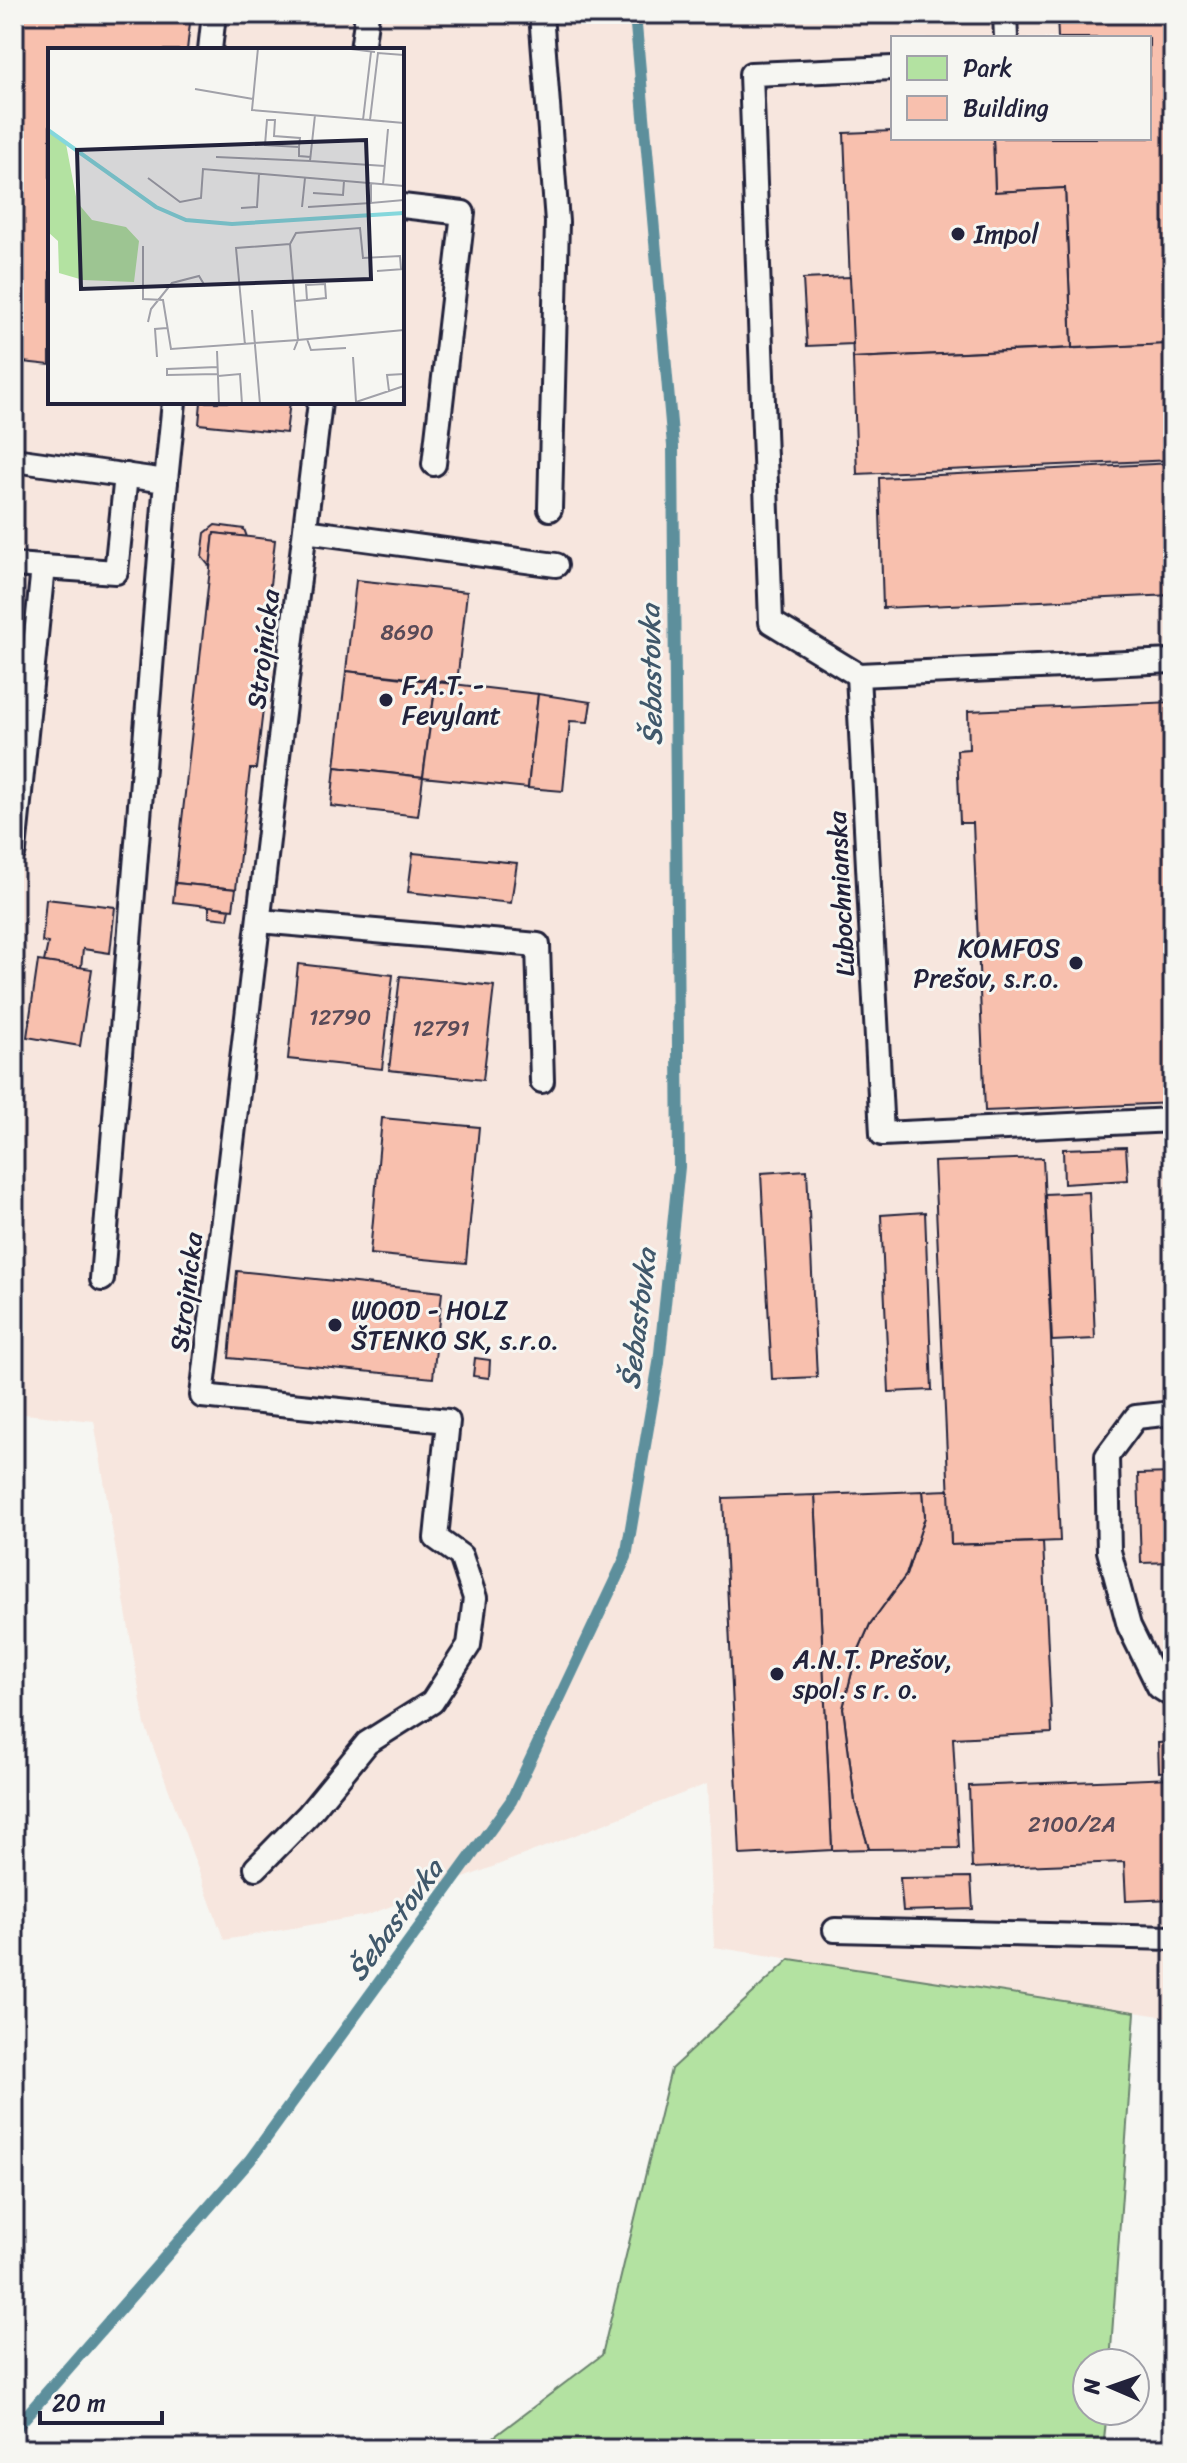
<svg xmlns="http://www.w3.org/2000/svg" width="1187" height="2463" font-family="Sriracha,sans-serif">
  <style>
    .built { fill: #f7e6de; fill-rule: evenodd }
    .green { fill: #b3e2a1; stroke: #6a826e; stroke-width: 2 }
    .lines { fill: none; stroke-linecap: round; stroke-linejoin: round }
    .stream { stroke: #5d8f9c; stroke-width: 12 }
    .building { fill: #f8c0ae; stroke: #22223b; stroke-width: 2 }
    .lane-casing { stroke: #22223b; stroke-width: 28 }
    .lane { stroke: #f6f6f2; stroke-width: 22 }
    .poi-dot { fill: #22223b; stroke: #f6f6f2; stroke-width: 3 }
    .labels { text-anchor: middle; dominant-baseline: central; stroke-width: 6; stroke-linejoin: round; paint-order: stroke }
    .number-label { font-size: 22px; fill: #584a58 }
    .poi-label { font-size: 26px; fill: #22223b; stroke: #f6f6f2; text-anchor: start }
    .street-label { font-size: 26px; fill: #22223b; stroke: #f6f6f2 }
    .water-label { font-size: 28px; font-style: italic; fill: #40586b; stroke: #f6f6f2 }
    .inset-river { fill: none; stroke: #85d7dc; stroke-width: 4 }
    .inset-road { fill: none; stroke: #a1a1a9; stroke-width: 2 }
    .view { fill: #22223b; fill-opacity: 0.15; stroke: #22223b; stroke-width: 4 }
    .inset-edge { fill: none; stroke: #22223b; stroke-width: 4 }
  </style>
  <rect width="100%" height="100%" fill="#f6f6f2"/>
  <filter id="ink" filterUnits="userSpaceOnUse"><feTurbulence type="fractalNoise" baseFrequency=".0125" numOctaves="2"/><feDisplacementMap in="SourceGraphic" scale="16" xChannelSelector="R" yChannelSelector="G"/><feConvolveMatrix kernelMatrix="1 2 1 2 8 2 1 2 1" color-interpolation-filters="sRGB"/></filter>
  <g filter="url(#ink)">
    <!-- built -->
    <path class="built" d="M14 14H1173V2018L714 1947 707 1784 368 1915 224 1940 145 1725 94 1421 14 1413ZM893 38H1149V138H893ZM50 50H402V402H50Z"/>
    <!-- green -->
    <polygon class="green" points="790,1959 1135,2012 1110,2363 1087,2363 1087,2411 1107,2411 1103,2449 478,2449 602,2355 671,2069"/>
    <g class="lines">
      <!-- stream -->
      <polyline class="stream" points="14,2430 250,2160 511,1801 626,1557 659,1363 679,1167 673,446 635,14"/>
    </g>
    <!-- building -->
    <g class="building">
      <polygon points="14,14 191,14 187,50 50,50 50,365 14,361"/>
      <polygon points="1057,14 1172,14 1173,344 1072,348 1065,188 995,192 993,138 1149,138 1149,38 1058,38"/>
      <polygon points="893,131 893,138 993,138 995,192 1065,188 1072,348 853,358 844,133"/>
      <polygon points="850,277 853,344 807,346 803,279"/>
      <polygon points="1170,344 1173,460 857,474 853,358"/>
      <polygon points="201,402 290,402 286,433 199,424"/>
      <polygon points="1173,463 1173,595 883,608 879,478"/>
      <polygon points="215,525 244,529 247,537 214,533 210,567 202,557 205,533"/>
      <polygon points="214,533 275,540 257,701 264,701 256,769 250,769 236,889 175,883"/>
      <polygon points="356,580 467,592 457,683 346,671"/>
      <polygon points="346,671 436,682 423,777 335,767"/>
      <polygon points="436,682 538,694 528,788 423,777"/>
      <polygon points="538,694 591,702 588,722 570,721 563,791 528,788"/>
      <polygon points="1173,702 1173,1103 985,1111 973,823 960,823 957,750 969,749 968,711"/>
      <polygon points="335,767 423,777 418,816 331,806"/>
      <polygon points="413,853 517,863 511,903 408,892"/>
      <polygon points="175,883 236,889 233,909 173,902"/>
      <polygon points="46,899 115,907 110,953 83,949 81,968 44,962 48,943 42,942"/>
      <polygon points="209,906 230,909 228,919 209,917"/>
      <polygon points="38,961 92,969 80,1046 27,1037"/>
      <polygon points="298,964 393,975 382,1069 288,1059"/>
      <polygon points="400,976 494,986 483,1080 389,1070"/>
      <polygon points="382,1118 479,1127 466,1263 370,1254"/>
      <polygon points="1126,1147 1128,1180 1064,1184 1063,1149"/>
      <polygon points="1043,1158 1060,1541 951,1545 934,1162"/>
      <polygon points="807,1170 817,1377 772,1379 761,1173"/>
      <polygon points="1089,1192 1095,1339 1052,1341 1045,1194"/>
      <polygon points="1167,1204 1173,1204 1173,1306"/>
      <polygon points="925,1212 932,1390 889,1392 881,1215"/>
      <polygon points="237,1271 442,1292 433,1378 229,1358"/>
      <polygon points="475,1358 490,1360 489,1378 473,1376"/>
      <polygon points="1173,1473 1173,1562 1141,1563 1138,1474"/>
      <polygon points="949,1490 951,1545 1043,1542 1052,1733 953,1738 959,1848 869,1849 855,1802 843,1708 856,1656 870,1624 906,1575 925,1517 923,1491"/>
      <polygon points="923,1491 925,1517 906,1575 870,1624 856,1656 843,1708 855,1802 869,1849 832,1850 815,1495"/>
      <polygon points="815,1495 832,1850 740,1855 723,1498"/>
      <polygon points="1173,1742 1173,1771 1159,1772 1158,1743"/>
      <polygon points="1173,1778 1173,1899 1126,1901 1124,1862 972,1868 969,1786"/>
      <polygon points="971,1877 973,1909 903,1911 900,1878"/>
    </g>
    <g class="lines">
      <defs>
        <g id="lane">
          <polyline points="541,14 557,222 550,509"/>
          <polyline points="1005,14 1006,38"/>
          <polyline points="210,50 214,14"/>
          <polyline points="362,50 367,14"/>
          <polyline points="402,206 463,213 434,464"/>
          <polyline points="14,460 166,481 102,1279"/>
          <polyline points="166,481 174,402"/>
          <polyline points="305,531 556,565"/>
          <polyline points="14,565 116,572 126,475"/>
          <polyline points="858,675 771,622 751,74 893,68"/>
          <polyline points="858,675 882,1134 1173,1120"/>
          <polyline points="858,675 1173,661"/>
          <polyline points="14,851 43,567"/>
          <polyline points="259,921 538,945 542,1081"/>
          <polyline points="1173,1413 1136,1417 1107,1456 1109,1551 1129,1626 1159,1687 1173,1696"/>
          <polyline points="256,1868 308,1815 367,1743 432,1702 469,1645 475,1598 461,1556 436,1538 448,1421 202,1396 320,402"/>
          <polyline points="835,1930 1173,1938"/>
        </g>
      </defs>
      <!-- lane casing -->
      <use href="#lane" class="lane-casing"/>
      <!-- lane -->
      <use href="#lane" class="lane"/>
    </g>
  </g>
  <!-- markers -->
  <g class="poi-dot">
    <circle cx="958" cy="234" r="8"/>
    <circle cx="386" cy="700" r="8"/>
    <circle cx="1076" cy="963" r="8"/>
    <circle cx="335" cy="1325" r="8"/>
    <circle cx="777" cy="1674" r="8"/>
  </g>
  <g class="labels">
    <!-- number labels -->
    <g class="number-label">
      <text x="407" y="632">8690</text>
      <text x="340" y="1017">12790</text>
      <text x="441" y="1028">12791</text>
      <text x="1072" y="1824">2100/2A</text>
    </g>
    <!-- poi labels -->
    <g class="poi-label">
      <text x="974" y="234">Impol</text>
      <text x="402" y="685">F.A.T. -<tspan x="402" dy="30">Fevylant</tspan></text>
      <text x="1060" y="948" text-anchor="end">KOMFOS<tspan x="1060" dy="30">Prešov, s.r.o.</tspan></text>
      <text x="351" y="1310">WOOD - HOLZ<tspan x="351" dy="30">ŠTENKO SK, s.r.o.</tspan></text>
      <text x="793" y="1659">A.N.T. Prešov,<tspan x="793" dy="30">spol. s r. o.</tspan></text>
    </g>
    <!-- street labels -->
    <g class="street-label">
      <text transform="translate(263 649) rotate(-83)">Strojnícka</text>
      <text transform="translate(841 894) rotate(-93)">Ľubochnianska</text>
      <text transform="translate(186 1292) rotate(-83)">Strojnícka</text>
    </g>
    <!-- water labels -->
    <g class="water-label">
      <text transform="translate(651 675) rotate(-91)">Šebastovka</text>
      <text transform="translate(638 1319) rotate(-83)">Šebastovka</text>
      <text transform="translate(395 1920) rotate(-54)">Šebastovka</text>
    </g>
  </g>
  <!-- overview -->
  <g transform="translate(48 48)">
    <rect width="356" height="356" fill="#f6f6f2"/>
    <path d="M0 81 18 96 29 154 44 172 78 179 91 193 86 234 35 232 11 225 10 193 0 184Z" fill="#b3e2a1"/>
    <path class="inset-river" d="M0 82 108 159 138 172 184 176 356 165"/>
    <path class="inset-road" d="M210 0 204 62 322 72M295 0 327 4M356 7 330 5 322 72 356 75M147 41 205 51M315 72 323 4M251 99 217 97 219 72H227L226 88 252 90 251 99V108L263 109M168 109 262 113 267 67M262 113 337 118M100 130 132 154 153 150 155 121 356 138M323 135V155L356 152M335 137 340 81M265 145 295 147 296 133M254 159 257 130M260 159 323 155M193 160 209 159 211 126M242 196 248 185 312 180 315 210 352 208 353 221M95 198V251L115 252 123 301 250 292 242 196M329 223 356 221M247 253 259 252 278 250 277 236 258 237 259 252M204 262 212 356M100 274 103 261 124 235 151 228 157 238M259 291 263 302 298 300M197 297 188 200 242 196M246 302 250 292 356 282M169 303 171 356M109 309 107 281 119 280M305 309 308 354M170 319 119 321V327L170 326M170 328 192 326 194 356M341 343 339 327 356 326M302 356 356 338"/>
    <path class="view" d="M318 92 323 231 33 241 29 102Z"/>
    <rect width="356" height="356" class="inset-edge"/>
  </g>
  <!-- margin -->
  <rect width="1187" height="2463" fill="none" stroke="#f6f6f2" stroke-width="48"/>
  <rect x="24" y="24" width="1139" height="2415" fill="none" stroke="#22223b" stroke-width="3" filter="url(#ink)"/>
  <!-- legend -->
  <rect x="891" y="36" width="260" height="104" fill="#f6f6f2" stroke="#a1a1a9" stroke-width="2"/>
  <rect x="907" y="56" width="40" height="24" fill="#b3e2a1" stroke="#a1a1a9" stroke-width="2"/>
  <text x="963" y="76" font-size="24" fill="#22223b">Park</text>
  <rect x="907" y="96" width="40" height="24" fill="#f8c0ae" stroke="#a1a1a9" stroke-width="2"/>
  <text x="963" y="116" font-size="24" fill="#22223b">Building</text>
  <!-- north arrow -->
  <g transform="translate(1111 2387) rotate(272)"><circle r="38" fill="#f6f6f2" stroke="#a1a1a9" stroke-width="2"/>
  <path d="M0-6L14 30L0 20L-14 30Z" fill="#22223b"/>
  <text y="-12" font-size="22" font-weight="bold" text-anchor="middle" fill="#22223b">N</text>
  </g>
  <!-- scale -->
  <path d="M40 2411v12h122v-12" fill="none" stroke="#22223b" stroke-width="4"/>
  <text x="52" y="2411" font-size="24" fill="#22223b" stroke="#f6f6f2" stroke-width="6" paint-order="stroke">20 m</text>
</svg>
